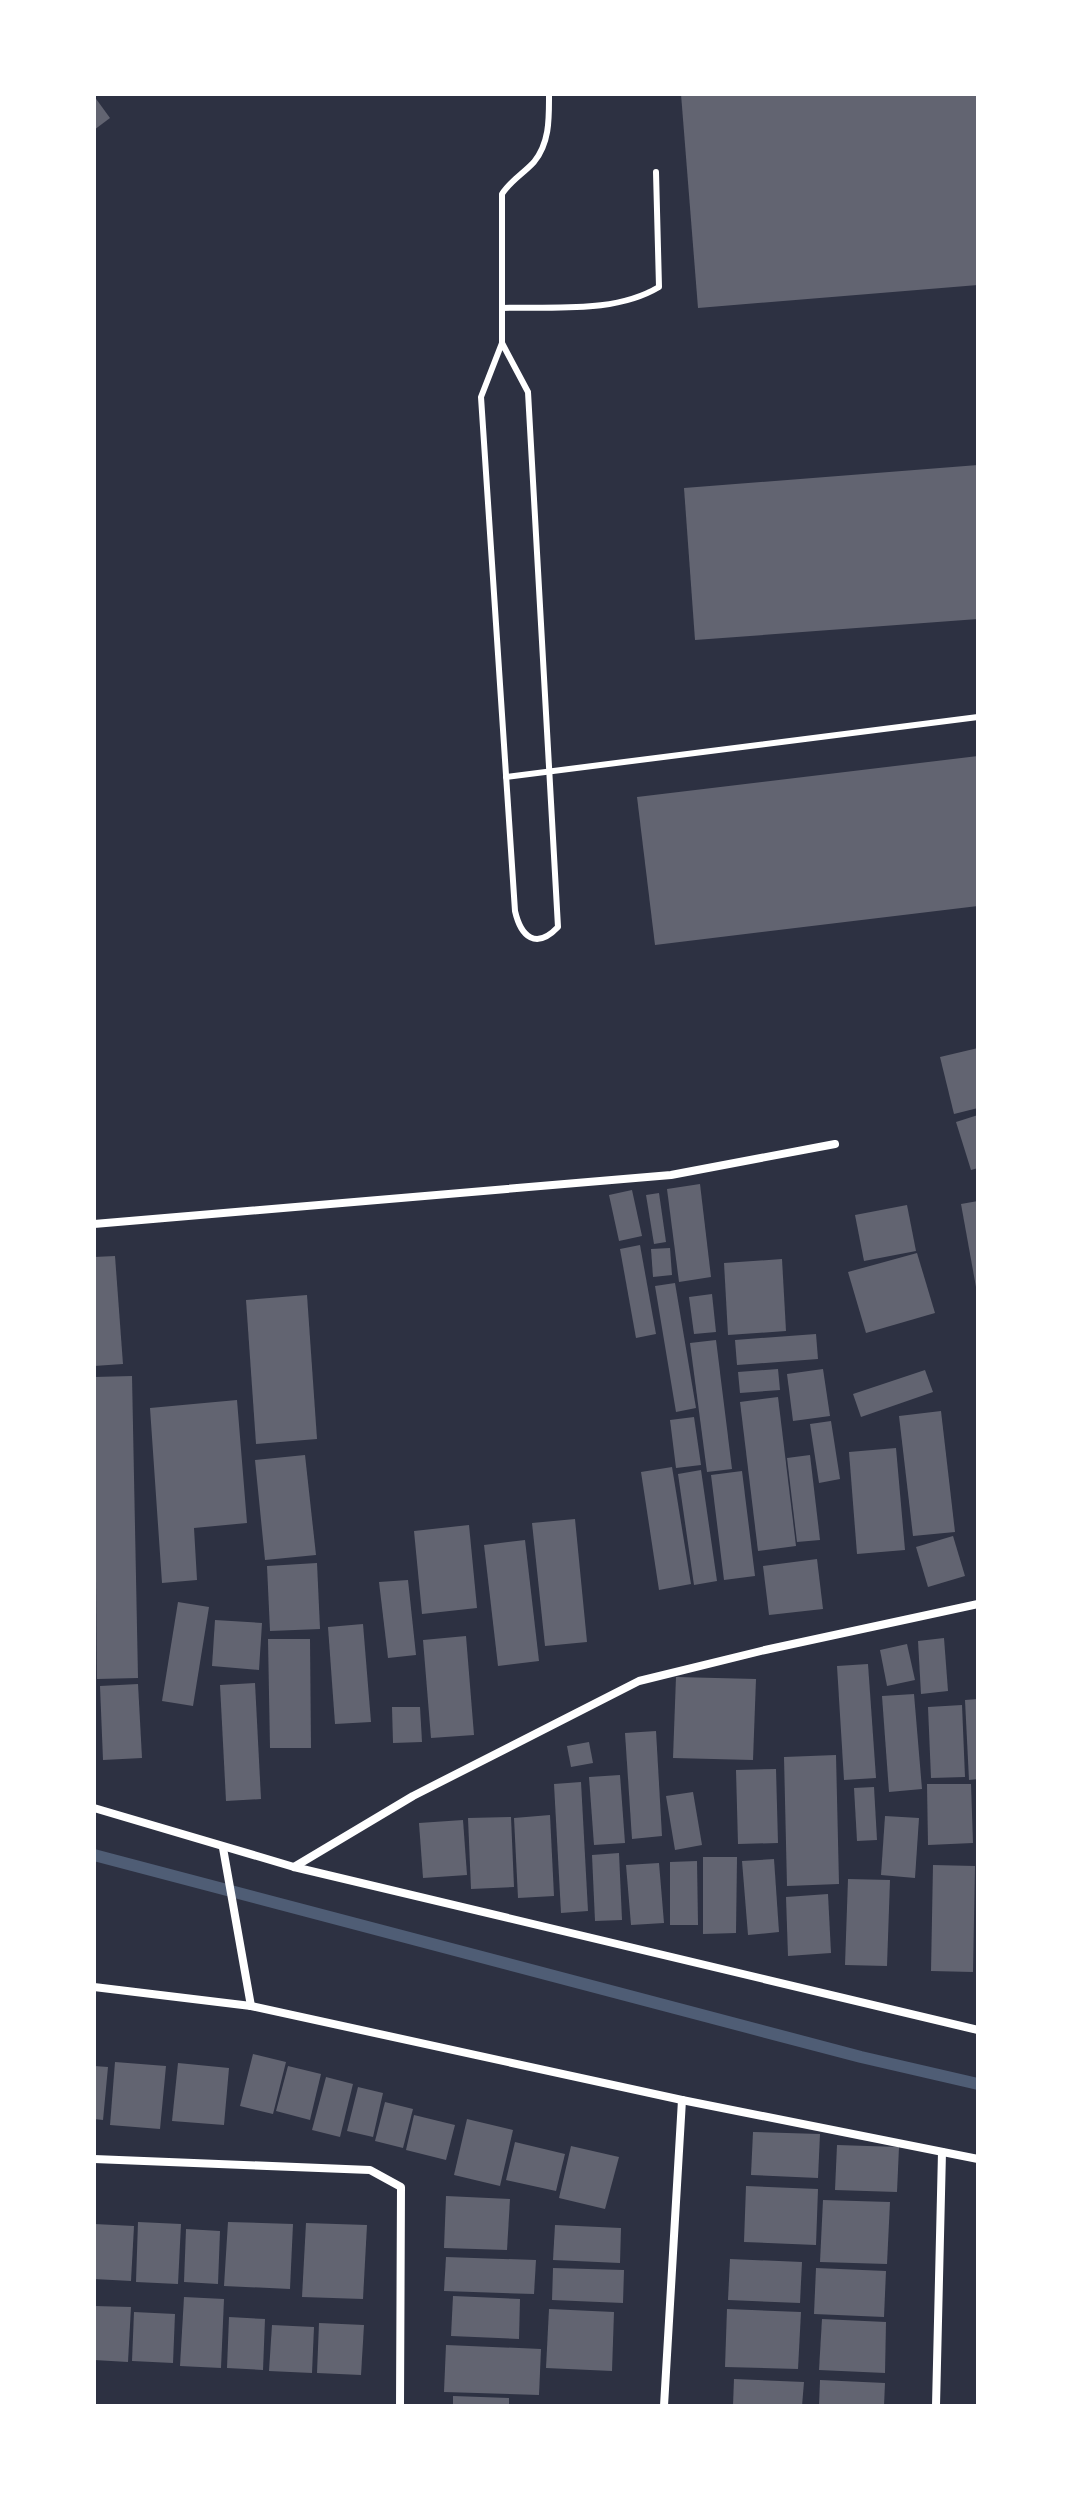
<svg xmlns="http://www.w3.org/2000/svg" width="1072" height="2500" font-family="'Titillium Web',sans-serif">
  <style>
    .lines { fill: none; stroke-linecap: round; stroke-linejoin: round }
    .stream { stroke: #4f5d75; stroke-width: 12 }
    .building { fill: #626471 }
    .service { stroke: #fff; stroke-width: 6 }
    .minor { stroke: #fff; stroke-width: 8 }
  </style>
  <rect width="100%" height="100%" fill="#2d3142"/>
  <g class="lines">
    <!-- stream -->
    <polyline class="stream" points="94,1855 861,2057 978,2084"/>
  </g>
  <!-- building -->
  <g class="building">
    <polygon points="681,94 978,94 978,285 698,308"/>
    <polygon points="94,96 110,118 94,130"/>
    <polygon points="978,465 978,619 695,640 684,488"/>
    <polygon points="978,756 978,906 655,945 637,797"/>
    <polygon points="978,1048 978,1108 954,1114 940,1057"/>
    <polygon points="978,1115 978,1168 971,1170 956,1122"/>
    <polygon points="700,1184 711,1277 679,1282 667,1189"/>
    <polygon points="632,1190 642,1236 619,1241 609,1195"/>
    <polygon points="659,1193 666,1242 654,1244 646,1195"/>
    <polygon points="978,1201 978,1287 976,1287 961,1204"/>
    <polygon points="907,1205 916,1251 864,1261 855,1215"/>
    <polygon points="640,1245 656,1334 636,1338 620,1249"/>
    <polygon points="670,1248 672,1275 653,1277 651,1249"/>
    <polygon points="917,1253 935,1313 866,1333 848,1272"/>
    <polygon points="115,1256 123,1364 94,1366 94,1257"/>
    <polygon points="782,1259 786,1331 728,1335 724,1263"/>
    <polygon points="675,1283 696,1408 676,1412 655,1286"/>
    <polygon points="712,1294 716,1332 694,1334 689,1297"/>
    <polygon points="307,1295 317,1439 256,1444 246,1300"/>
    <polygon points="816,1334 818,1359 737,1365 735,1340"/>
    <polygon points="716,1340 732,1469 707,1472 690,1343"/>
    <polygon points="778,1369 780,1390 740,1393 738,1372"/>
    <polygon points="823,1369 830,1416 793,1421 787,1374"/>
    <polygon points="925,1370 933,1392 861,1417 853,1394"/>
    <polygon points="132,1376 138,1678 97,1679 94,1377"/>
    <polygon points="778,1397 796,1546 758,1551 740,1402"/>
    <polygon points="237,1400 247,1523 194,1528 197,1580 162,1583 150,1408"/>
    <polygon points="941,1411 955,1532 913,1536 899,1416"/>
    <polygon points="694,1417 701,1465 676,1468 670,1420"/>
    <polygon points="831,1421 840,1479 819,1483 810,1424"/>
    <polygon points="896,1448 905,1550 857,1554 849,1452"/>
    <polygon points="305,1455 316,1555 265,1560 255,1460"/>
    <polygon points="810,1455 820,1540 797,1542 787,1458"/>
    <polygon points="672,1467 691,1584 659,1590 641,1472"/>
    <polygon points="701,1470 717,1581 694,1585 678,1474"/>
    <polygon points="742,1471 755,1576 724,1580 711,1475"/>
    <polygon points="575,1519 587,1642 545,1646 532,1523"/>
    <polygon points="469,1525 477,1608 422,1614 414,1531"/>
    <polygon points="953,1536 965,1576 928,1587 916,1547"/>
    <polygon points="525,1540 539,1661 498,1666 484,1545"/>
    <polygon points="817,1559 823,1609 769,1615 763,1566"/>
    <polygon points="317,1563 320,1629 270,1631 267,1566"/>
    <polygon points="408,1580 416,1655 388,1658 379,1582"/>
    <polygon points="178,1602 209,1607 193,1706 162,1701"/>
    <polygon points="215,1620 262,1623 259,1670 212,1666"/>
    <polygon points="363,1624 371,1722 335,1724 328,1627"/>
    <polygon points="466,1636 474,1735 431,1738 423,1640"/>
    <polygon points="944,1638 948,1691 921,1694 918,1641"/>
    <polygon points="268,1639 310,1639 311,1748 270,1748"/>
    <polygon points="907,1644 915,1680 887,1686 880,1650"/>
    <polygon points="868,1664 876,1778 844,1780 837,1666"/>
    <polygon points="676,1677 756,1679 753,1760 673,1758"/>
    <polygon points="255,1683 261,1799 226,1801 220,1685"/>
    <polygon points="138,1684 142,1758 103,1760 100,1686"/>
    <polygon points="914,1694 922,1789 889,1792 882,1696"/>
    <polygon points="978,1699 978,1779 969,1780 965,1700"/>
    <polygon points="962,1705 965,1777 931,1778 928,1707"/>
    <polygon points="392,1707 420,1707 422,1742 393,1743"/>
    <polygon points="656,1731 662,1836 632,1839 625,1733"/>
    <polygon points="589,1742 593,1763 571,1767 567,1746"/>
    <polygon points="836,1755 839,1884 787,1886 784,1757"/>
    <polygon points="776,1769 778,1843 738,1844 736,1770"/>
    <polygon points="620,1775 625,1843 594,1845 589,1777"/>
    <polygon points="581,1782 588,1911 561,1913 554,1784"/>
    <polygon points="927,1784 971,1784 973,1843 928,1845"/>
    <polygon points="874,1787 877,1840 857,1841 854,1788"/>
    <polygon points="693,1792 702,1845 675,1850 666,1796"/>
    <polygon points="550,1815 554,1896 518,1898 514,1818"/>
    <polygon points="885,1816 919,1818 915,1878 881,1875"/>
    <polygon points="511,1817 514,1887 471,1889 468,1818"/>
    <polygon points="463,1820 467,1875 423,1878 419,1823"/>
    <polygon points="619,1853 622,1920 595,1921 592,1855"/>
    <polygon points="703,1857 737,1857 736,1933 703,1934"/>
    <polygon points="774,1859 779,1932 748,1935 742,1861"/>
    <polygon points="697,1861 698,1925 670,1925 670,1862"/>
    <polygon points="659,1863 664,1923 631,1925 626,1865"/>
    <polygon points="933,1865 975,1866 973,1972 931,1971"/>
    <polygon points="848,1879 890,1880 887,1966 845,1965"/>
    <polygon points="828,1894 831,1953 788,1956 786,1897"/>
    <polygon points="253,2054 286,2062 273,2114 240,2106"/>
    <polygon points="115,2062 166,2066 160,2129 110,2125"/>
    <polygon points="178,2063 229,2068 224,2125 172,2121"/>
    <polygon points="94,2066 108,2067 103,2120 94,2119"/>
    <polygon points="288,2066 321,2074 310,2120 276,2111"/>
    <polygon points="326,2077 353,2084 340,2137 312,2130"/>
    <polygon points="358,2087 383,2093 373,2137 347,2131"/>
    <polygon points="385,2102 413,2109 403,2148 375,2141"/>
    <polygon points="414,2115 455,2125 446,2160 406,2150"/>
    <polygon points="467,2119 513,2130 500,2186 454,2175"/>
    <polygon points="753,2132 820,2134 818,2178 751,2175"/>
    <polygon points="515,2142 565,2154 556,2191 506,2180"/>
    <polygon points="837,2145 899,2147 897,2192 835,2190"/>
    <polygon points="571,2146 619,2157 605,2209 559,2198"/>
    <polygon points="746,2186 818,2189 816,2245 744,2242"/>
    <polygon points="446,2196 510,2199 507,2250 444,2248"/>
    <polygon points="823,2200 890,2202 887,2264 820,2262"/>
    <polygon points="138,2222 181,2224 178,2284 136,2282"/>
    <polygon points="228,2222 293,2224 290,2289 224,2286"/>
    <polygon points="306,2223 367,2225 363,2299 302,2297"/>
    <polygon points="94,2224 134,2226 131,2281 94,2279"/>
    <polygon points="555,2225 621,2228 620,2263 553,2260"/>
    <polygon points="186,2229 220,2231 218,2284 184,2282"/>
    <polygon points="446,2257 536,2260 534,2294 444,2291"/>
    <polygon points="730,2259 802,2262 800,2303 728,2300"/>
    <polygon points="553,2268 624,2270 623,2303 552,2300"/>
    <polygon points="816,2268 886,2271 884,2317 814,2314"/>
    <polygon points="453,2296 520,2299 519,2339 451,2336"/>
    <polygon points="184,2297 224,2299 221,2368 180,2366"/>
    <polygon points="94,2306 131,2307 128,2362 94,2360"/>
    <polygon points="549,2309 614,2312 612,2371 546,2368"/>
    <polygon points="727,2309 801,2312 798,2369 725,2367"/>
    <polygon points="134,2312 175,2314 173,2363 132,2361"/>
    <polygon points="229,2317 265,2319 263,2370 227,2368"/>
    <polygon points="822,2319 886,2322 885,2373 819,2370"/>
    <polygon points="319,2323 364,2325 361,2375 317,2373"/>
    <polygon points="272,2325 314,2327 312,2373 269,2371"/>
    <polygon points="446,2345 541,2349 539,2395 444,2392"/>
    <polygon points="734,2379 804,2382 802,2406 733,2406"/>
    <polygon points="820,2380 885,2383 884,2406 819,2406"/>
    <polygon points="453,2396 509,2398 509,2406 453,2406"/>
  </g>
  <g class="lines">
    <!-- service -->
    <g class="service">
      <path d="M502 308C553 306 614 314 659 287L656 172"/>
      <path d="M502 343 528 392 558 927C536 950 521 937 515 911L481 397 502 343V194C511 180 523 174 534 162 550 142 549 118 549 94"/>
      <polyline points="506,777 978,717"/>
    </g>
    <!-- minor -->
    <g class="minor">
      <polyline points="94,1224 671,1175 835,1144"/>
      <polyline points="94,1808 294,1867 978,2030"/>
      <polyline points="223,1848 251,2006"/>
      <polyline points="294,1867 413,1796 639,1681 765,1650 978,1604"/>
      <polyline points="94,1987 251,2006 682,2100 978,2159"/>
      <polyline points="94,2159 370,2170 401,2187 400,2406"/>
      <polyline points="664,2406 682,2100"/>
      <polyline points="936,2406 942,2152"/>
    </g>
  </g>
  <!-- border -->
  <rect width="1072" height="2500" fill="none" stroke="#ffffff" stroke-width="192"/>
</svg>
